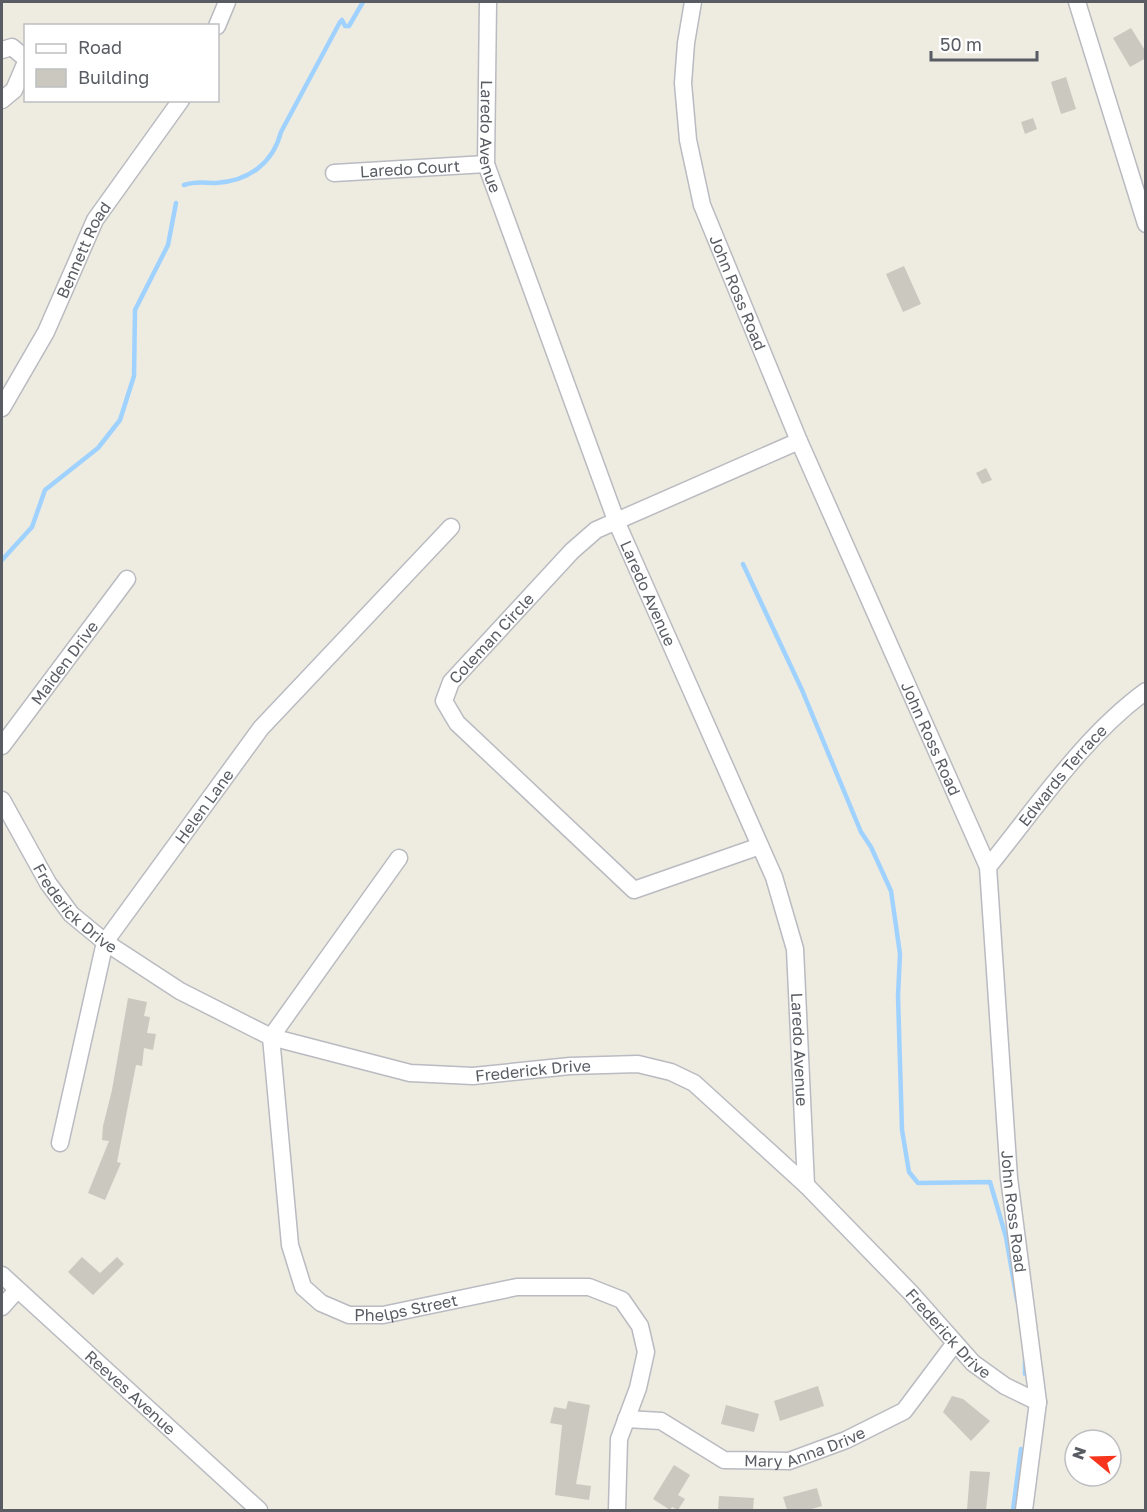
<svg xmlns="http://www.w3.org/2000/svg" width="1147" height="1512" font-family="'Golos Text',sans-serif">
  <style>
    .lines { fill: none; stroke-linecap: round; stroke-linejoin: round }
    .stream { stroke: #a0d2ff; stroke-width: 4.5 }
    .building { fill: #cbc8c0 }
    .minor-casing { stroke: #b9bbc1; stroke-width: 19 }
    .minor { stroke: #fff; stroke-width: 16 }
    .labels { text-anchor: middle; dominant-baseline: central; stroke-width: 4.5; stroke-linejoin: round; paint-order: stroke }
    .street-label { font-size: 16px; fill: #595d63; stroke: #fff }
  </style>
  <rect width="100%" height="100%" fill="#eeebe1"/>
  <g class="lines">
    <!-- stream -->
    <g class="stream">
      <path d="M184 185C196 181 204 183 216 183 249 181 273 163 281 132L340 22 342 20 345 26H349L363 2"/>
      <polyline points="2,560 32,527 45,490 98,448 120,420 134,376 135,310 168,245 176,203"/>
      <polyline points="743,564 802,690 861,832 871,847 891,891 900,954 898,996 902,1130 909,1172 918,1183 990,1182 1006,1237 1017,1300"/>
      <polyline points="1025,1359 1025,1374"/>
      <polyline points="1013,1510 1021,1449"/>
    </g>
  </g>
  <!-- building -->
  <g class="building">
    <polygon points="1131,28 1146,52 1146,58 1130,67 1113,38"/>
    <polygon points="1066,77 1076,109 1061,114 1051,82"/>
    <polygon points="1033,118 1037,129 1025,134 1021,122"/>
    <polygon points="904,266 921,304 903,312 886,274"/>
    <polygon points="986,468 992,480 982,484 976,473"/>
    <polygon points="128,998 147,1002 144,1016 150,1017 147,1033 156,1034 153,1050 144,1048 142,1066 136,1065 117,1162 121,1163 105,1200 88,1193 109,1141 102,1140 103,1126 112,1090"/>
    <polygon points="82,1257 100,1273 117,1257 124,1264 93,1295 68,1272"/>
    <polygon points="818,1386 824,1406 780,1421 774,1401"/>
    <polygon points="952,1396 963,1399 990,1421 971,1441 943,1412"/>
    <polygon points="568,1401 590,1405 576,1484 591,1486 589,1500 555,1495 562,1425 550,1423 554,1407 566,1409"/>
    <polygon points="726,1405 759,1414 754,1432 721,1424"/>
    <polygon points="674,1465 690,1475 678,1495 685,1499 678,1510 672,1507 670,1510 653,1499"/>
    <polygon points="970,1471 990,1472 986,1510 967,1510"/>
    <polygon points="817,1488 822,1506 808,1510 787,1510 783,1497"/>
    <polygon points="719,1496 754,1498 753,1510 718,1510"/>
  </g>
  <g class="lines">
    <defs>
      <g id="minor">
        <path id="s1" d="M488 2 486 164 617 523 774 877 795 949 806 1185"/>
        <path id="s2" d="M693 2 686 43 683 83 688 140 702 205 799 441 988 867 1009 1178 1038 1402 1024 1510"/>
        <polyline points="1077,2 1146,224"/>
        <polyline points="217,26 227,2"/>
        <polyline points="2,50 12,47 26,59"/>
        <polyline points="2,100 14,90 26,62"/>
        <path id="s3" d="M334 173 486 164"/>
        <path id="s4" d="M2 408 46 332 95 220 181 100"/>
        <path id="s5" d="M2 746 127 579"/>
        <path id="s6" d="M2 800 48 883 71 914 105 942 180 991 271 1037 410 1073 473 1076 570 1066 638 1064 671 1072 694 1083 806 1185 911 1293 973 1363 1005 1386 1038 1402"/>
        <path id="s7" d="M760 846 634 890 457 723 444 701 451 682 572 551 596 530 799 441"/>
        <path id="s8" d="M399 858 271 1037 290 1245 303 1287 321 1303 349 1315H383L517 1287H589L622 1300 640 1326 646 1352 638 1388 619 1439 617 1510"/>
        <path id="s9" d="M988 867C1036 808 1084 736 1146 691"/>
        <path id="s10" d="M60 1143 105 942 261 728 451 527"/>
        <path id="s11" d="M2 1275 259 1510"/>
        <polyline points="2,1307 17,1290"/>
        <path id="s12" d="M626 1419 661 1421 724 1460 789 1461 846 1440 904 1411 955 1343"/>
      </g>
    </defs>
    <!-- minor casing -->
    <use href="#minor" class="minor-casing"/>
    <!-- minor -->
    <use href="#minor" class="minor"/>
  </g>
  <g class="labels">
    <!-- street labels -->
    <g class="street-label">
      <text stroke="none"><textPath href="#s1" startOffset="135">Laredo Avenue</textPath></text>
      <text stroke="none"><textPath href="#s3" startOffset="76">Laredo Court</textPath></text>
      <text stroke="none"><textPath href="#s4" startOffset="178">Bennett Road</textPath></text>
      <text stroke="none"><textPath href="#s2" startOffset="300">John Ross Road</textPath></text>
      <text stroke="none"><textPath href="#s1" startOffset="621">Laredo Avenue</textPath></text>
      <text stroke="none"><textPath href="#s7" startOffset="482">Coleman Circle</textPath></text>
      <text stroke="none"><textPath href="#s5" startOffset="104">Maiden Drive</textPath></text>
      <text stroke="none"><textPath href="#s2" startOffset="786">John Ross Road</textPath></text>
      <text stroke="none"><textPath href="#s9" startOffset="118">Edwards Terrace</textPath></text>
      <text stroke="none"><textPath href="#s10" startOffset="374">Helen Lane</textPath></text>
      <text stroke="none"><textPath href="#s6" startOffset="132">Frederick Drive</textPath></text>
      <text stroke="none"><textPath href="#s1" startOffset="1107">Laredo Avenue</textPath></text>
      <text stroke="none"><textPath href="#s6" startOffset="636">Frederick Drive</textPath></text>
      <text stroke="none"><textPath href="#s2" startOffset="1272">John Ross Road</textPath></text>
      <text stroke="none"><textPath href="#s8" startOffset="585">Phelps Street</textPath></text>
      <text stroke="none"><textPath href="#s6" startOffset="1158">Frederick Drive</textPath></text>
      <text stroke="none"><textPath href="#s11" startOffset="174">Reeves Avenue</textPath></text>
      <text stroke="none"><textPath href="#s12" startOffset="192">Mary Anna Drive</textPath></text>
    </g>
  </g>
  <!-- border -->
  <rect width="1147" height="1512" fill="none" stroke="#595d63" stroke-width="6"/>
  <!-- legend -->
  <rect x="24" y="24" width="195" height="78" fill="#ffffff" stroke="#bdbec1" stroke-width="1.5"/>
  <rect x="36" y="44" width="30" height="9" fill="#ffffff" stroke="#bdbec1" stroke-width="1.5"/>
  <text x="78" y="54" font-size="18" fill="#595d63">Road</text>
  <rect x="36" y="69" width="30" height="18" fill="#cbc8c0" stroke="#bdbec1" stroke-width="1.5"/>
  <text x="78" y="84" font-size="18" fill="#595d63">Building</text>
  <!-- north arrow -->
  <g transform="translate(1093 1458) rotate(289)"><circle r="28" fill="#ffffff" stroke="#bdbec1" stroke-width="1.5"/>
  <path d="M0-4.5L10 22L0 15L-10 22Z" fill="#f7351d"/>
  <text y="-9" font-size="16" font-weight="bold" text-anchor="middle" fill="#595d63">N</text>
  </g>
  <!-- scale -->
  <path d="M931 51v9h106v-9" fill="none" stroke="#595d63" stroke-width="3"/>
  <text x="940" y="51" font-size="18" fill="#595d63" stroke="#ffffff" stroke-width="4.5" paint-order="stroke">50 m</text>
</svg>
